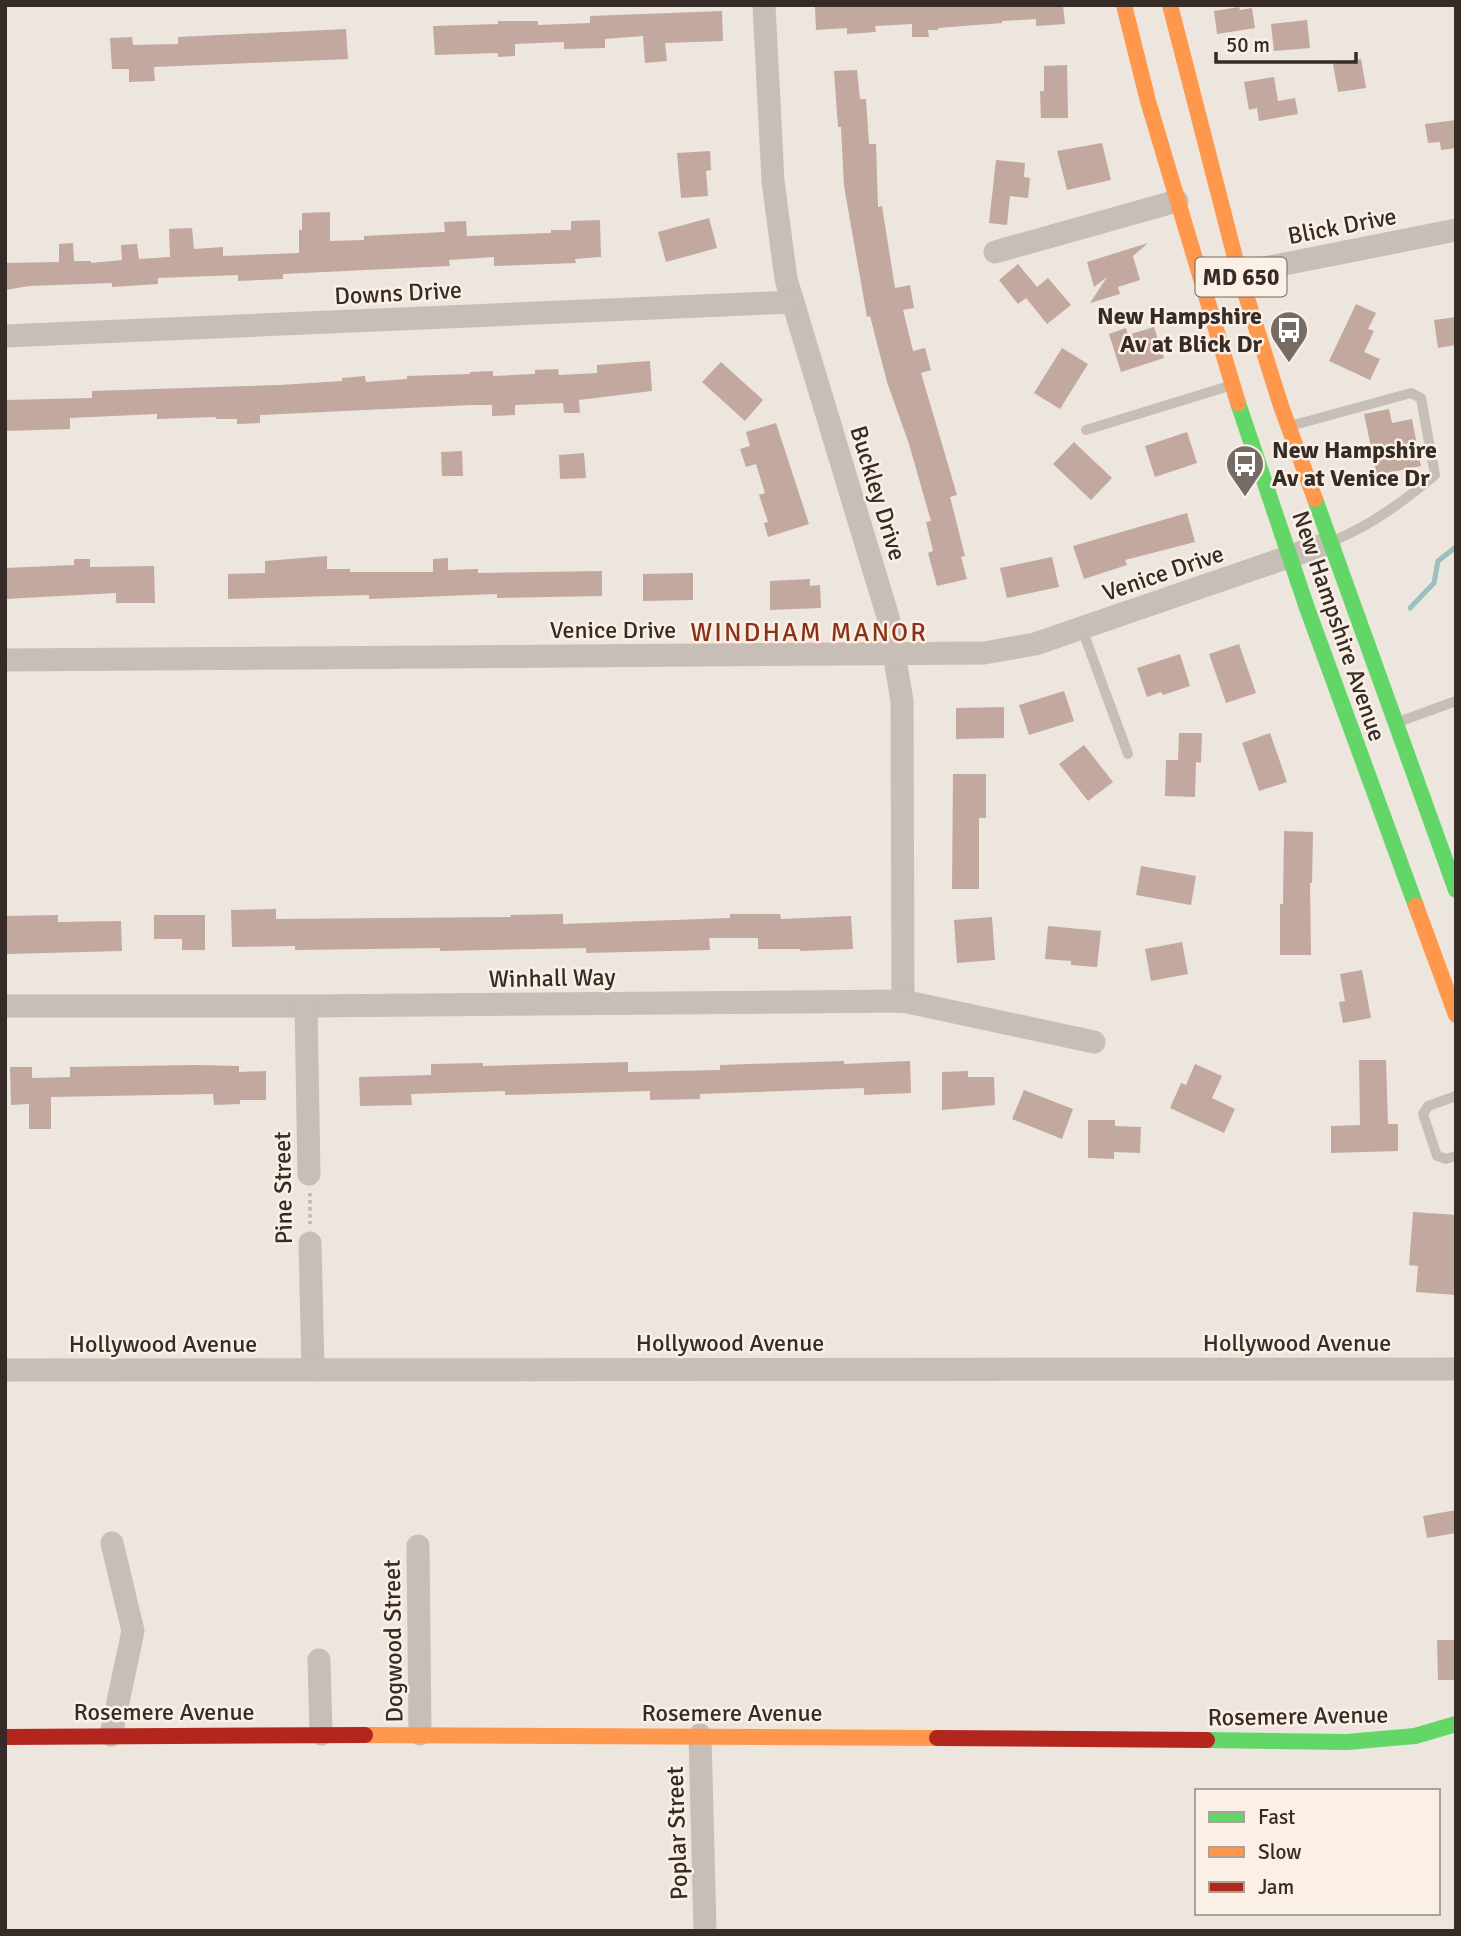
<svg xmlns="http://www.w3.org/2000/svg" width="1461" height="1936" font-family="Signika,sans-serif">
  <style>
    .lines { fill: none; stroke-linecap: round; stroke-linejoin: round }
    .stream { stroke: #99c1bf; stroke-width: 5 }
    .building { fill: #c2a89e }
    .path { stroke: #bfb6b0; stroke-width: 3.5; stroke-dasharray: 3.5 3.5; stroke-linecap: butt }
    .lane { stroke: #c6beb7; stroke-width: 10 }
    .street { stroke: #c6beb7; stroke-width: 23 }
    .fast { stroke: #63d668; stroke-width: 16 }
    .slow { stroke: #ff974d; stroke-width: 16 }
    .jam { stroke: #b3261e; stroke-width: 16 }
    .labels { text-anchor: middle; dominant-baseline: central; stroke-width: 5; stroke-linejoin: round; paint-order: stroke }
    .shield { fill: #fbf0e5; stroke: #71665f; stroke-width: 2 }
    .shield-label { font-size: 23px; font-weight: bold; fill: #362b26 }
    .street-label { font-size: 24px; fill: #362b26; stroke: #fbf0e5 }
    .poi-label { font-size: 24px; font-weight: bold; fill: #362b26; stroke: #fbf0e5; text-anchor: end }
    .neighbourhood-label { font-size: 26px; letter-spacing: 2px; fill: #8b3119; stroke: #fbf0e5 }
  </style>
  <rect width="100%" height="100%" fill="#ede6de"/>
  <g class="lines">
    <!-- stream -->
    <polyline class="stream" points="1410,608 1434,583 1438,561 1456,547"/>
  </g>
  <!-- building -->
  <g class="building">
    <polygon points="840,5 1063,5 1065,24 1036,26 1036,19 1002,21 1002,23 938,28 938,30 928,30 929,37 912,37 912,24 875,26 876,32 847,34 847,28 816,30 815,7"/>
    <polygon points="1239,7 1240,10 1252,8 1255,28 1217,34 1214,11"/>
    <polygon points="722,11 723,41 665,43 667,61 645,63 643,36 605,39 605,48 564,49 564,42 515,44 515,56 498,57 498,53 435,55 433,26 498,24 498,21 538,21 538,25 590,23 590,16"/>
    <polygon points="1307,20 1310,48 1274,51 1271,24"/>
    <polygon points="346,29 348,59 154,67 155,81 129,82 129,69 112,69 110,38 132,37 133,45 178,44 178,37"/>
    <polygon points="1361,59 1366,88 1338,92 1333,64"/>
    <polygon points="1067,65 1068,118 1041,118 1040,91 1044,91 1044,66"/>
    <polygon points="857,70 860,99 866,99 869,144 876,144 878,207 882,206 895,288 910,285 914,308 903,310 913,351 925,348 931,370 921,373 957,495 950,497 965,556 961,557 967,579 937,586 928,553 933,551 926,522 931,521 909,444 887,382 870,316 867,317 844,186 841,127 838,127 834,71"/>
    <polygon points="1274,77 1278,101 1295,98 1298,114 1259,121 1257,108 1249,110 1244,82"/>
    <polygon points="1456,120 1456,148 1441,150 1440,142 1428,143 1425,124"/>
    <polygon points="1102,143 1111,180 1067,190 1057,151"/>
    <polygon points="710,151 711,170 706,171 708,196 681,198 677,153"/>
    <polygon points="996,160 1025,163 1024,177 1030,178 1028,198 1010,196 1007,225 989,223"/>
    <polygon points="330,212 330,241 364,240 364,236 445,232 444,222 466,221 467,236 551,233 551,230 571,230 571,221 600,220 601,257 575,259 576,263 494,266 494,257 449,260 450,266 283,274 283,279 238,281 238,275 158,278 158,284 112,287 112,283 29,286 5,290 5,263 59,262 59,244 73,243 74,261 91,261 91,263 122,260 121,245 137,244 139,259 170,257 169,229 192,228 194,249 223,247 223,256 299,253 299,230 302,230 302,213"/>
    <polygon points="709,218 717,248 666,262 658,232"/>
    <polygon points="1148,243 1133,256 1140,280 1118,287 1120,294 1090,303 1107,277 1094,287 1087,262"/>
    <polygon points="1018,264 1037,287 1048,278 1071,305 1047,324 1026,298 1018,304 999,280"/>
    <polygon points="1356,304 1376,313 1368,329 1374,331 1364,352 1380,359 1370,380 1329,361"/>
    <polygon points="1456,317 1456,345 1438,348 1434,320"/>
    <polygon points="1154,327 1164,358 1121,372 1109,334 1126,328 1128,335"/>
    <polygon points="1062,348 1088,364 1060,409 1034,393"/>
    <polygon points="650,361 652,391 579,400 580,413 564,413 563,403 515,405 515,415 492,416 492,405 471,405 260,415 260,423 237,424 237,419 216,419 216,417 157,419 157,414 70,418 70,429 5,431 5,400 92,398 92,391 280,385 342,381 342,378 365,376 366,382 407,379 407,376 470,374 470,372 493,371 493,376 535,374 535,370 558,369 559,375 597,373 597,365"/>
    <polygon points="721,362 763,400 745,421 702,382"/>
    <polygon points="1389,409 1392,423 1412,419 1421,466 1377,475 1364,414"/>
    <polygon points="776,423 809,524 768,537 764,523 768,522 759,495 765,493 756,464 746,467 740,449 750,446 746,432"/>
    <polygon points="1187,432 1197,463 1155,477 1145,446"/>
    <polygon points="1074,442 1112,478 1091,500 1053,464"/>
    <polygon points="462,451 463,476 442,476 441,452"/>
    <polygon points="584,453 586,478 560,479 559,455"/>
    <polygon points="1187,513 1195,542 1125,560 1127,565 1084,579 1073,546"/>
    <polygon points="327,556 327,569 350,569 350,572 433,572 433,559 448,558 448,570 478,569 478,573 602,571 602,596 497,598 497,594 369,599 369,595 228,599 228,574 265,573 265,561"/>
    <polygon points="1052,557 1059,587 1007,598 1000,568"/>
    <polygon points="74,559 90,559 90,567 154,566 155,603 116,603 116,593 5,599 5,568 74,565"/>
    <polygon points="693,573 693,600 643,601 643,574"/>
    <polygon points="810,579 810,586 820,585 821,608 770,610 770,581"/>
    <polygon points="1239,644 1256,693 1226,703 1209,654"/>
    <polygon points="1180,654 1190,686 1163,695 1161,692 1147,697 1137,668"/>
    <polygon points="1064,691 1074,721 1029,735 1019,705"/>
    <polygon points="1004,707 1004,738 956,739 956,708"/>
    <polygon points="1179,733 1202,733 1201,763 1196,762 1195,797 1165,796 1166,760 1178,760"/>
    <polygon points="1270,733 1287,782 1259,791 1242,743"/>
    <polygon points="1084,745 1113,782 1088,801 1059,764"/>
    <polygon points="953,774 986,774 986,818 979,818 979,889 952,889"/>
    <polygon points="1284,831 1313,832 1312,883 1310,883 1311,955 1280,955 1280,904 1283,904"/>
    <polygon points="1141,866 1196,876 1191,905 1136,895"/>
    <polygon points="276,909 276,919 511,917 510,915 563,914 563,924 730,918 730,914 780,914 781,919 851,916 853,949 800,951 800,949 758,949 758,938 709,938 710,950 586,953 586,948 440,951 440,948 295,950 295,946 232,947 231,910"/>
    <polygon points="58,915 58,922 121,921 122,951 6,954 5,916"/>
    <polygon points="154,915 205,915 205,950 182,950 182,939 154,939"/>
    <polygon points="992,917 995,960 957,963 954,920"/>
    <polygon points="1048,926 1101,931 1097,967 1071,965 1071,961 1045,959"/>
    <polygon points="1182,942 1188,974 1151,981 1145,949"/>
    <polygon points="1362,970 1371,1018 1343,1023 1339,1002 1345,1001 1340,974"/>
    <polygon points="1359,1060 1386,1060 1388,1124 1398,1124 1398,1151 1331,1153 1331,1126 1360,1125"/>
    <polygon points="844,1061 844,1064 910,1061 911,1093 864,1095 864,1088 700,1094 700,1099 650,1100 650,1091 505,1095 505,1091 411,1094 412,1105 360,1106 359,1077 431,1075 431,1064 483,1063 483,1066 628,1062 628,1072 720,1070 720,1065"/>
    <polygon points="1195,1064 1222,1076 1212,1098 1235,1109 1224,1133 1170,1108 1181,1083 1186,1085"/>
    <polygon points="195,1065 239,1066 239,1072 266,1071 266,1100 240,1100 240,1104 214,1105 213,1094 51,1097 51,1129 29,1129 29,1104 11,1105 10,1067 32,1067 32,1078 70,1077 70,1067"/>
    <polygon points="968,1071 968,1077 994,1077 995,1105 942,1110 942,1072"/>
    <polygon points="1024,1090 1073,1109 1062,1139 1012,1119"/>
    <polygon points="1088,1120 1115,1120 1115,1126 1141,1127 1140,1153 1114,1152 1114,1159 1088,1158"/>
    <polygon points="1413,1212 1456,1215 1455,1295 1416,1292 1418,1266 1409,1265"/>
    <polygon points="1456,1510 1456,1533 1427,1538 1423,1516"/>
    <polygon points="1437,1640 1456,1640 1456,1680 1438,1680"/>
  </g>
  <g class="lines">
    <!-- path -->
    <polyline class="path" points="310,1193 310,1224"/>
    <!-- lane -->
    <g class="lane">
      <path d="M1294 425 1411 393 1421 398 1435 475C1404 501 1373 524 1335 540"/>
      <polyline points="1086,430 1229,386"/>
      <polyline points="1082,629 1128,754"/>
      <polyline points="1401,721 1456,701"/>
      <polyline points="1456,1096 1428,1106 1423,1114 1437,1156 1446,1159 1456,1156"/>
    </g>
    <!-- street -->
    <g class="street">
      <polyline points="764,5 773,181 786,279 888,617 902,701 903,1001"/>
      <polyline points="995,252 1177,201"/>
      <polyline points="1239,273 1456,230"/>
      <polyline points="5,336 793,302"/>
      <polyline points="5,660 984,653 1035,644 1329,543"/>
      <polyline points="5,1006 306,1006 903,1001 1094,1042"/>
      <polyline points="306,1006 309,1174"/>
      <polyline points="310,1243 313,1370"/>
      <polyline points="5,1370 1456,1369"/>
      <polyline points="418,1546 420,1734"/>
      <polyline points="319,1660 321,1734"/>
      <polyline points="111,1735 133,1631 112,1543"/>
      <polyline points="700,1735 705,1931"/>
    </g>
    <!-- fast -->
    <g class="fast">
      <polyline points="1238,403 1307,608 1416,906"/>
      <polyline points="1315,499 1456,890"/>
      <polyline points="1207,1740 1347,1742 1415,1736 1456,1724"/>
    </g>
    <!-- slow -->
    <g class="slow">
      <polyline points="1124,5 1148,101 1238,403"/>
      <polyline points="1170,5 1239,273 1281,406 1315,499"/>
      <polyline points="1416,906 1456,1015"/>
      <polyline points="365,1735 937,1738"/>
    </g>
    <!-- jam -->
    <g class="jam">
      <polyline points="5,1737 365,1735"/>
      <polyline points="937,1738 1207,1740"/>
    </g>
  </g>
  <!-- icons -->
  <defs>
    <symbol id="bus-pin" viewBox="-11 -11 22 30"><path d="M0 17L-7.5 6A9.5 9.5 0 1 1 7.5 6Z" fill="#766c66" stroke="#fbf0e5"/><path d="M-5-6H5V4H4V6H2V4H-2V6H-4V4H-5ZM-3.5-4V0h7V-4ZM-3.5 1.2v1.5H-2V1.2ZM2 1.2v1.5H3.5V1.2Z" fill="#fff"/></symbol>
  </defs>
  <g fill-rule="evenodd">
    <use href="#bus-pin" x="1267" y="308" width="44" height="60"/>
    <use href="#bus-pin" x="1223" y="442" width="44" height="60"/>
  </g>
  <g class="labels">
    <!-- shield labels -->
    <rect class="shield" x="1195.5" y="257.5" width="91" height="39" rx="5"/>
    <g class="shield-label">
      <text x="1241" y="277">MD 650</text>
    </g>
    <!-- street labels -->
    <g class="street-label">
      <text transform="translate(1342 226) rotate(-11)">Blick Drive</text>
      <text transform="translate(398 293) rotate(-3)">Downs Drive</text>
      <text transform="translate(878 493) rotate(73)">Buckley Drive</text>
      <text transform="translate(1163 573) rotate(-19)">Venice Drive</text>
      <text transform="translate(1339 626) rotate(71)">New Hampshire Avenue</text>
      <text x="613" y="630">Venice Drive</text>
      <text transform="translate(552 978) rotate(-1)">Winhall Way</text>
      <text transform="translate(283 1188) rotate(-91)">Pine Street</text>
      <text x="730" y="1343">Hollywood Avenue</text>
      <text x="1297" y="1343">Hollywood Avenue</text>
      <text x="163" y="1344">Hollywood Avenue</text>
      <text transform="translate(393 1641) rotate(-91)">Dogwood Street</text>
      <text x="164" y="1712">Rosemere Avenue</text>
      <text x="732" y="1713">Rosemere Avenue</text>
      <text transform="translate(1298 1716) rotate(-1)">Rosemere Avenue</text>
      <text transform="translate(677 1833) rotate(-92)">Poplar Street</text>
    </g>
    <!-- poi labels -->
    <g class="poi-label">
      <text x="1262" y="316">New Hampshire<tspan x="1262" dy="28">Av at Blick Dr</tspan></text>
      <text x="1272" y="450" text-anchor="start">New Hampshire<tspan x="1272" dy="28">Av at Venice Dr</tspan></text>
    </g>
    <!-- neighbourhood labels -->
    <g class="neighbourhood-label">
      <text x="809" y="633">WINDHAM MANOR</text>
    </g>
  </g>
  <!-- border -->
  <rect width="1461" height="1936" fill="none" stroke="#362b26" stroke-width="14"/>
  <!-- legend -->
  <rect x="1195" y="1789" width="245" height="126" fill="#fbf0e5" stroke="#aca199" stroke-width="2"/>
  <rect x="1209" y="1812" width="35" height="10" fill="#63d668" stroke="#aca199" stroke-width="2"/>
  <text x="1258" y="1824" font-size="21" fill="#362b26">Fast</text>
  <rect x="1209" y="1847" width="35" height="10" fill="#ff974d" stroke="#aca199" stroke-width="2"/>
  <text x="1258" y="1859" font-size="21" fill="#362b26">Slow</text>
  <rect x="1209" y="1882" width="35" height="10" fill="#b3261e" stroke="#aca199" stroke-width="2"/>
  <text x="1258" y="1894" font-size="21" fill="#362b26">Jam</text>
  <!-- scale -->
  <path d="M1216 52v10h140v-10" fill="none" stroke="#362b26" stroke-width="3.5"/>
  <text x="1226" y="52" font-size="21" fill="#362b26" stroke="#fbf0e5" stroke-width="5" paint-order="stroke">50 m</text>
</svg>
